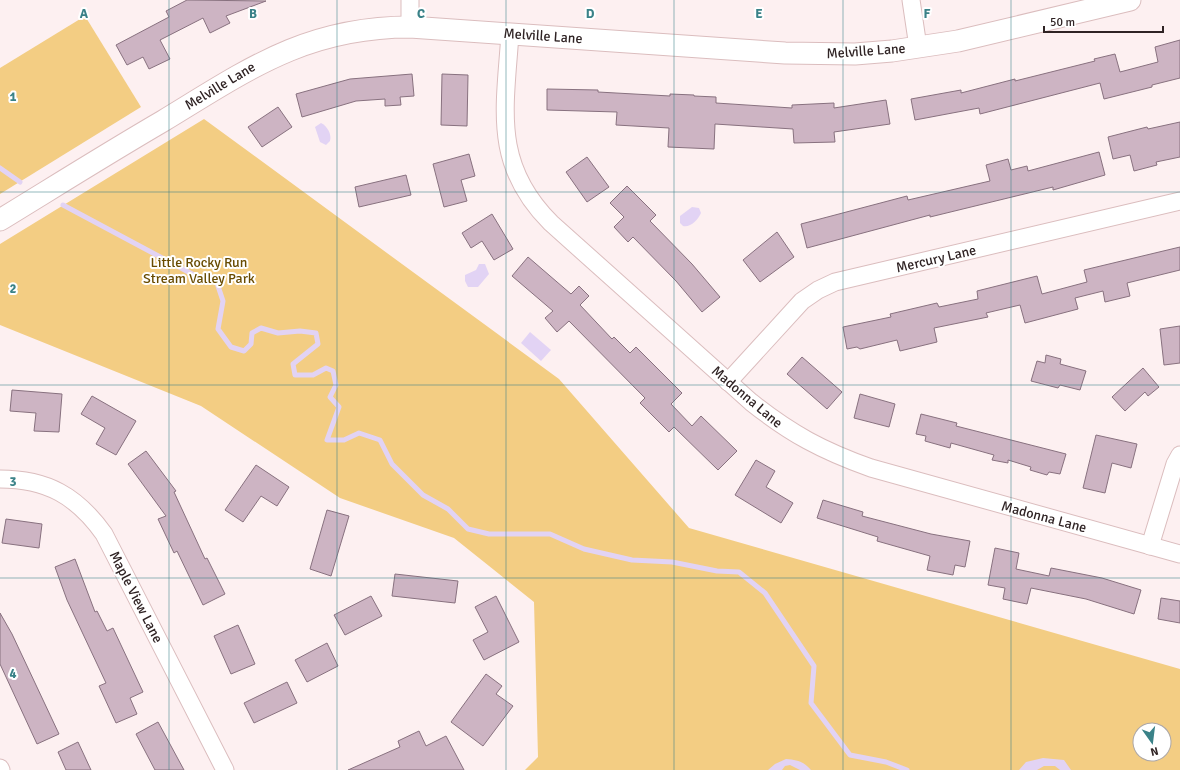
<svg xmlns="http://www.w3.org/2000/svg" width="1180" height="770" font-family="Signika,sans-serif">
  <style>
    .green { fill: #f3cd83; fill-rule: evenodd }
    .water { fill: #e2d3f4 }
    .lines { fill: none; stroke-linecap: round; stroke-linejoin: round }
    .stream { stroke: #e2d3f4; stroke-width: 5 }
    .building { fill: #cdb4c3; stroke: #88717f }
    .minor-casing { stroke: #dbbdbe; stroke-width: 19 }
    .tertiary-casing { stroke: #dbbdbe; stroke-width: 23 }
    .minor { stroke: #fff; stroke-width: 17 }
    .tertiary { stroke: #fff; stroke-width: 21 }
    .grid { fill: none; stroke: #3a8288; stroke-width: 1; stroke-opacity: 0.55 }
    .labels { text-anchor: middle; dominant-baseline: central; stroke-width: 4; stroke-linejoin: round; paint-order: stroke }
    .street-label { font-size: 14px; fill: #2f2324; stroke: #fff }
    .park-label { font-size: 14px; fill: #684b00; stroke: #fff }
    .grid-label { font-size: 13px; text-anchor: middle; font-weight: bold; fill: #3a8288; stroke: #fff; stroke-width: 4; stroke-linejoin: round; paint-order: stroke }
  </style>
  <rect width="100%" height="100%" fill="#fdf0f1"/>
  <!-- green -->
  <g class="green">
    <polygon points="85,16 141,107 0,194 0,68"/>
    <path d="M204 119 559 379 689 528 1180 669V770H525L538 757 534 602 454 538 340 498 201 406 0 325V244ZM1140 730H1164V754H1140Z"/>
  </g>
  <!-- water -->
  <g class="water">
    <path d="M321 123C327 126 332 134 330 141L326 145 320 142 315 127Z"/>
    <path d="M692 207 699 208 701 213C698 220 690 228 683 226L680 223V216Z"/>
    <polygon points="479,264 485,264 489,274 478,287 468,287 465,281 465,275 476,270"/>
    <polygon points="530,332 551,350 541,361 521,343"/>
    <polygon points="1043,758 1064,760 1071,770 1060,770 1055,766 1044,766 1037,770 1019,770 1026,762"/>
    <path d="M786 759C797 760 803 761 811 770H800L790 765 785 766 782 770H768L775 764Z"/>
  </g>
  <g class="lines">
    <!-- stream -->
    <g class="stream">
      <polyline points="0,168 20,182"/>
      <polyline points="63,205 194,275 217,283 223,301 218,329 231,347 244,351 251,344 252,333 261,328 278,333 300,331 316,333 318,344 293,364 295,375 313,375 326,368 333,371 336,385 330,397 339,407 327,440 344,440 359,433 380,440 392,464 423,495 448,509 468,529 489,534 550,534 584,549 632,560 672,562 717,571 739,572 765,593 814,666 811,703 850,755 886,762 907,770"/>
    </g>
  </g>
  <!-- building -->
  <g class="building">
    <polygon points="187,0 266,1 226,16 230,23 210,33 203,18 160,40 170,59 149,69 143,57 127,65 116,45 169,17 166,11"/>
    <polygon points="1180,40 1180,78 1152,85 1152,87 1104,99 1100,83 980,114 979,108 915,120 911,99 961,90 961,93 1015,79 1015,81 1095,61 1094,59 1115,54 1120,72 1158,62 1155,47"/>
    <polygon points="412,74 414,96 400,97 401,105 385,106 385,99 356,101 302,117 296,94 350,79"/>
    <polygon points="442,74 468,75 467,126 441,125"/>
    <polygon points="547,89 598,90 598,92 670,96 670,94 694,95 694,96 716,97 716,103 792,108 792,105 834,103 834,108 886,100 890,124 834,132 835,142 794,143 793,129 715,124 714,149 668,147 669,128 616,125 617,112 547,110"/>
    <polygon points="278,107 292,127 262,147 248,127"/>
    <polygon points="1180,122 1180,157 1156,162 1157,165 1134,171 1130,155 1113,159 1108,137 1147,127 1148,129"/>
    <polygon points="1099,152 1105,175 1053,190 1053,187 930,217 930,215 807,248 801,224 907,196 908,200 990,181 986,165 1008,159 1011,170 1027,166 1028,171"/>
    <polygon points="469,154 475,176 461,180 467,201 444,207 433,164"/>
    <polygon points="587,157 609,187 587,202 566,172"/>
    <polygon points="406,175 411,195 359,207 355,187"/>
    <polygon points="627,186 656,215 650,221 692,264 720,297 702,312 676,281 633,237 628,242 614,227 624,217 610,203"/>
    <polygon points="492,214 513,249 494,260 482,241 471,248 462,233"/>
    <polygon points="777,232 794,257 760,282 743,260"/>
    <polygon points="1180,247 1180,270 1127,283 1130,296 1105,302 1103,291 1075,298 1078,309 1025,323 1020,305 986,313 988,317 934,328 937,342 900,351 897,340 860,349 857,347 847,349 843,327 891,317 890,314 937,303 939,307 978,299 977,291 1037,276 1042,294 1087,282 1084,270"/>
    <polygon points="528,257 571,294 579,286 589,296 580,305 612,339 614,337 630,353 636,347 682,393 671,404 692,426 701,416 737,451 718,470 674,427 669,432 640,403 645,398 569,321 557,332 545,318 553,311 512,276"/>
    <polygon points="1180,326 1180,363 1164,365 1160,329"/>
    <polygon points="1046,355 1061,359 1060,364 1086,371 1080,390 1060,385 1058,388 1031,381 1037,361 1045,363"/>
    <polygon points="802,357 842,392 827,409 787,374"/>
    <polygon points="1143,368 1159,387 1148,396 1145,392 1125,411 1112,397"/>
    <polygon points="12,390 62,394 59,432 34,431 36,413 10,411"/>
    <polygon points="860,394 895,404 889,427 854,418"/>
    <polygon points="92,396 136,421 116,455 96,444 105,428 81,414"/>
    <polygon points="921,414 957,423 956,426 1066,454 1060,474 1049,472 1047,475 1030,470 1031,467 1008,460 1008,463 992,460 994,455 951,443 950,448 925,441 926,436 916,434"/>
    <polygon points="1096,435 1137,444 1131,468 1112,463 1105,493 1083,488"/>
    <polygon points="146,451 176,491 174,492 205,559 207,558 225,594 203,605 177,551 174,553 158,519 166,516 128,464"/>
    <polygon points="756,460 775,471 766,487 793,503 781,523 735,495"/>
    <polygon points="256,465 289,487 277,506 261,496 243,522 225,510"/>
    <polygon points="823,500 863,512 862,516 931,534 970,541 965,567 955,565 953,575 927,570 930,556 877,541 878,537 817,518"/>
    <polygon points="327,510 349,516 331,576 310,569"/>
    <polygon points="6,519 42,524 39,548 2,543"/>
    <polygon points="995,548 1019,553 1016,569 1049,576 1051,568 1102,578 1141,590 1134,614 1086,599 1031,588 1027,604 1003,599 1005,588 988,585"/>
    <polygon points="75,559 95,612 97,611 107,631 113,628 143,692 130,698 137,714 116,723 99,686 106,683 67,600 55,567"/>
    <polygon points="395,574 458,581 455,603 392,596"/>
    <polygon points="371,596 382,616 345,635 334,615"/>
    <polygon points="496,596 519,642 484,660 473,640 488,632 475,607"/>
    <polygon points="1161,598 1180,601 1180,623 1158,619"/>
    <polygon points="0,613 12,634 59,734 37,744 0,664"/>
    <polygon points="238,625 255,664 231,674 214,636"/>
    <polygon points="327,643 338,666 307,682 295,660"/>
    <polygon points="486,674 502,686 496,694 513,706 483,746 451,722"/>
    <polygon points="287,682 297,703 254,723 244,703"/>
    <polygon points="158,722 184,770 155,770 136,734"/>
    <polygon points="419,731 426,746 446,736 464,770 348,770 400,747 398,741"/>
    <polygon points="78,742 91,770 66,770 58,752"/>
  </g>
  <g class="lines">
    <defs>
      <g id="minor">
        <polyline points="911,0 918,47"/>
        <polyline points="410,27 410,0"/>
        <path d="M510 34C505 109 492 164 551 223L751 402C791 434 823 451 871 468L1180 554"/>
        <polyline points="728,382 802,301 818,290 835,282 1180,201"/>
        <path d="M0 479C47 479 77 496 104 534L225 770"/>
        <polyline points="1150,546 1175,464 1180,455"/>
        <polyline points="0,768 1,770"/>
      </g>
      <path id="tertiary" d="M0 220C54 187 108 153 163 121 247 70 306 27 410 27L785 53 855 54 892 51 958 41 1130 0"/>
    </defs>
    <!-- minor casing -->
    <use href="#minor" class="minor-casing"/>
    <!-- tertiary casing -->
    <use href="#tertiary" class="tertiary-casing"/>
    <!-- minor -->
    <use href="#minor" class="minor"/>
    <!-- tertiary -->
    <use href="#tertiary" class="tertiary"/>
  </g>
  <!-- grid -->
  <path class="grid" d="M169 0V770M337 0V770M506 0V770M674 0V770M843 0V770M1011 0V770M0 192H1180M0 385H1180M0 578H1180"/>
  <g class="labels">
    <!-- street labels -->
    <g class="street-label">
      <text transform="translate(543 36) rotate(4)">Melville Lane</text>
      <text transform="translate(866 51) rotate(-4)">Melville Lane</text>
      <text transform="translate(220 86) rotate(-31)">Melville Lane</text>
      <text transform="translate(936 259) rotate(-13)">Mercury Lane</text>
      <text transform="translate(747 397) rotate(40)">Madonna Lane</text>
      <text transform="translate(1044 517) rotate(15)">Madonna Lane</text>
      <text transform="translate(136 597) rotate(63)">Maple View Lane</text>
    </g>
    <!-- park labels -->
    <g class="park-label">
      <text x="199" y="262">Little Rocky Run<tspan x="199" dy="16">Stream Valley Park</tspan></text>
    </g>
  </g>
  <g class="grid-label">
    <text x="84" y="18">A</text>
    <text x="253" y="18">B</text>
    <text x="421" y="18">C</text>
    <text x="590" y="18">D</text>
    <text x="759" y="18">E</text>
    <text x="927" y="18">F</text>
    <text x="13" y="101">1</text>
    <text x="13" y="293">2</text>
    <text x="13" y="486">3</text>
    <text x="13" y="678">4</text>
  </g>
  <!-- north arrow -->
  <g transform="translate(1152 742) rotate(166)"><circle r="19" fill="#ffffff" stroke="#aca7a7"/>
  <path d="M0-3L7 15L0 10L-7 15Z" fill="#3a8288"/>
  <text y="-6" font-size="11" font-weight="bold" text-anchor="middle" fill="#2f2324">N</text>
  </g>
  <!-- scale -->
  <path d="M1044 26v6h119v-6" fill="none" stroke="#2f2324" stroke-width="2"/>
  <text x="1050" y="26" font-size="12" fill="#2f2324" stroke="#ffffff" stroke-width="3" paint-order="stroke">50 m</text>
</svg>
